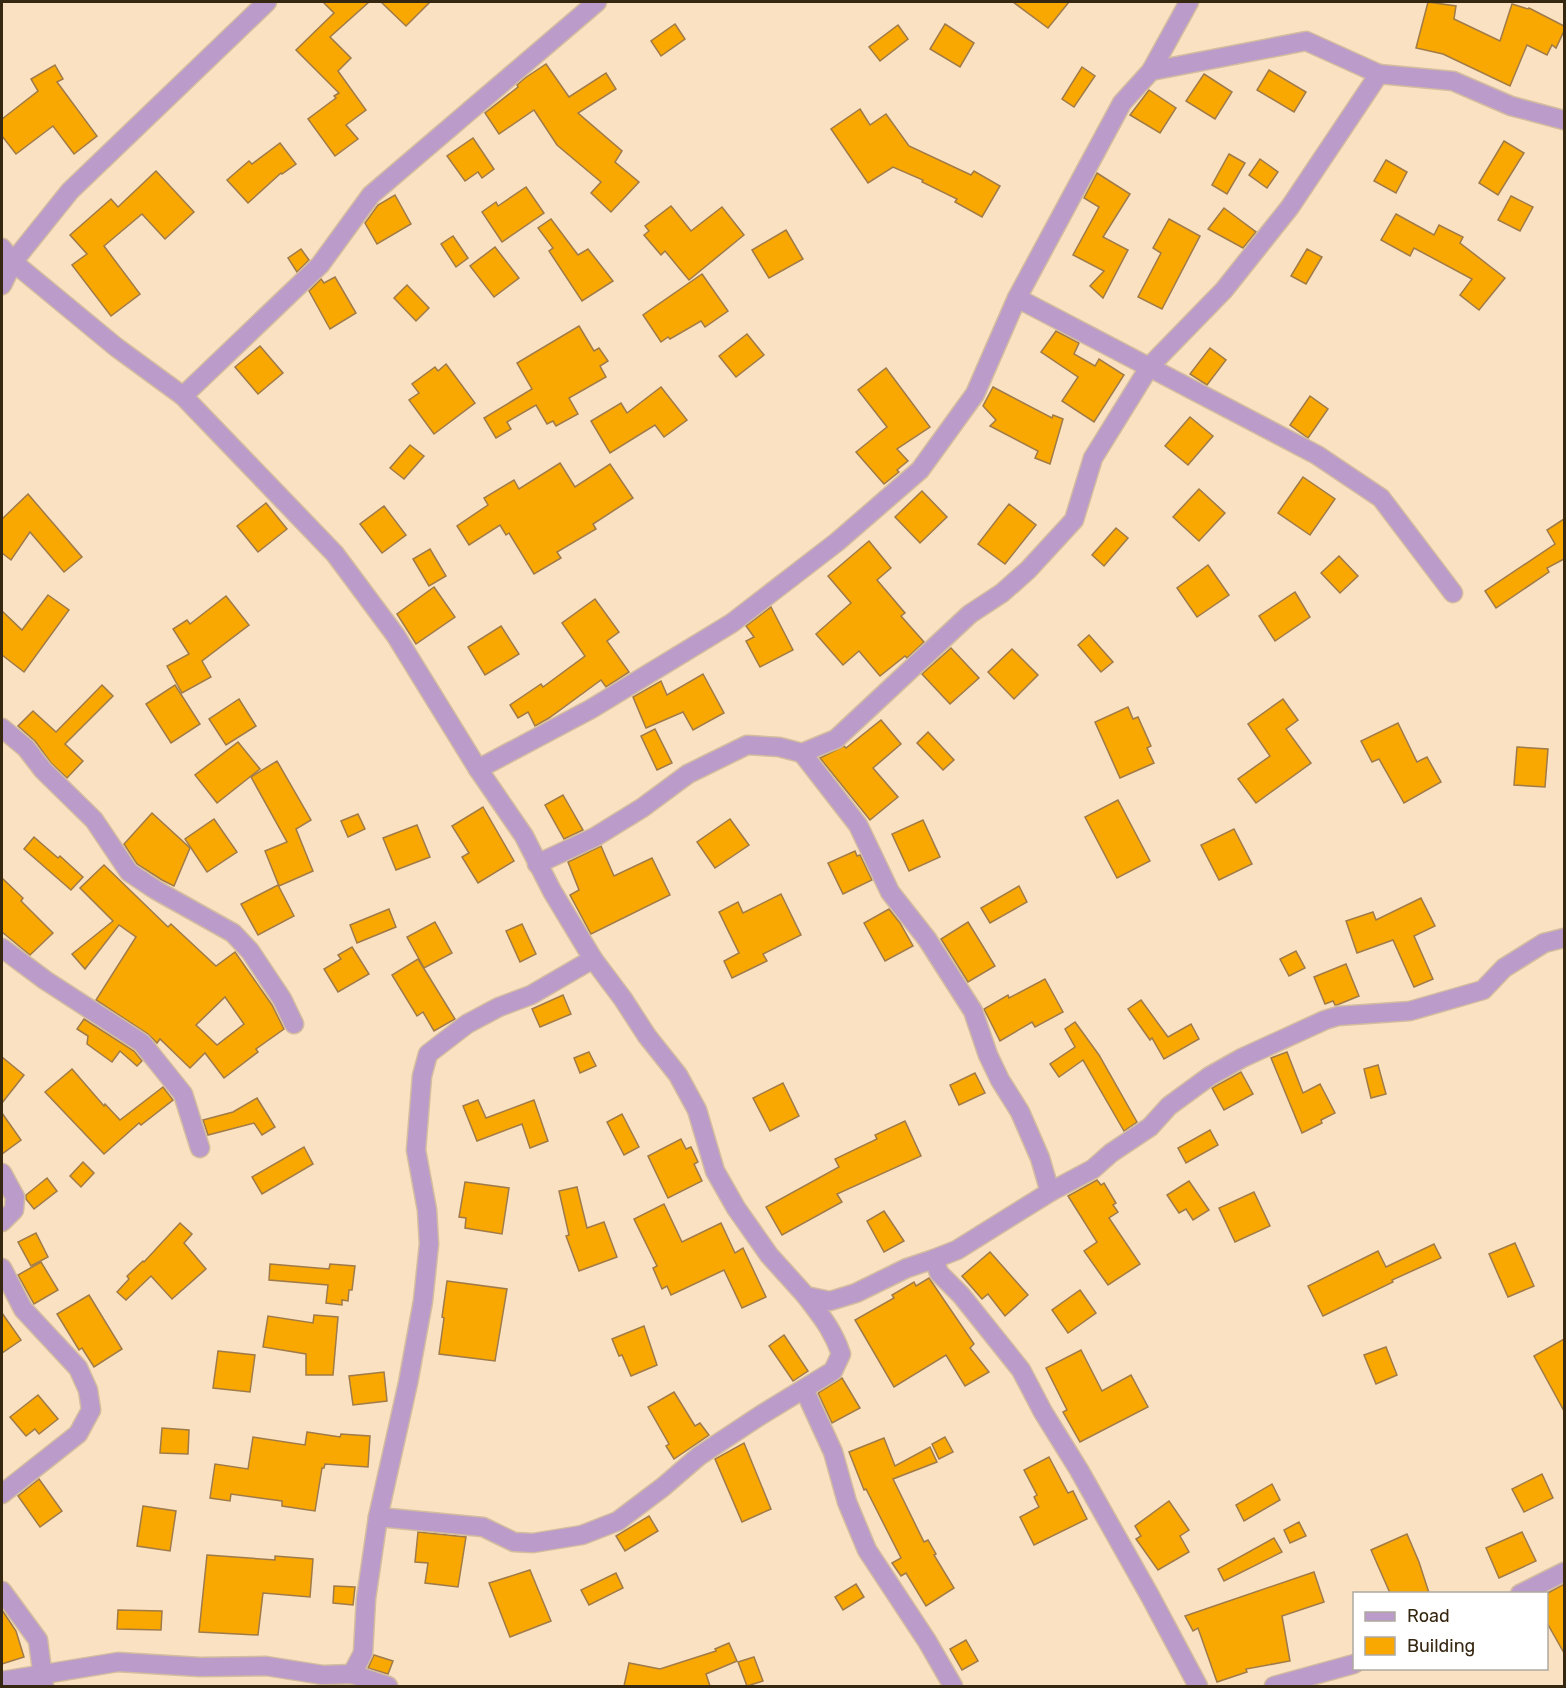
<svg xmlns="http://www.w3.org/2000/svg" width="1566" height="1688" font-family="Rubik,sans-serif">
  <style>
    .building { fill: #f9a701; stroke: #a07b48; stroke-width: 1.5; fill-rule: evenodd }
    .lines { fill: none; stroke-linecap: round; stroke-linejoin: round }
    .street-casing { stroke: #d3bc9f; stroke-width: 21 }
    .street { stroke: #ba9bca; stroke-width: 18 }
  </style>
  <rect width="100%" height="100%" fill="#fae1c2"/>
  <!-- building -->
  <g class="building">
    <polygon points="323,2 369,2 330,37 351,58 338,71 366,110 346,125 358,139 335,156 308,119 336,98 334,96 339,93 296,50 334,13"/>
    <polygon points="381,2 430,2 406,26"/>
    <polygon points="1013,2 1069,2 1048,28"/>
    <polygon points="1428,2 1456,6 1454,19 1500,41 1512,4 1528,9 1529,8 1564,26 1564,31 1556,48 1552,45 1547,55 1527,45 1510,86 1443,54 1416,48"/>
    <polygon points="675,24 685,39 661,56 651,41"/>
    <polygon points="945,24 974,43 960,67 930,49"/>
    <polygon points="898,25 908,39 880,61 869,47"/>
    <polygon points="546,64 569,97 606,73 616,89 578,113 622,151 615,162 639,182 611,212 591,193 601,182 557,145 534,110 499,134 485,113 518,87 517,85 525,78"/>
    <polygon points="55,65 63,79 57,82 97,136 74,154 53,126 16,154 2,136 2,119 38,91 31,79"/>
    <polygon points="1082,67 1095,76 1074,107 1062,99"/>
    <polygon points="1269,70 1306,92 1294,112 1257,90"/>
    <polygon points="1204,74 1232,92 1215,119 1186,101"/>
    <polygon points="1149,90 1176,108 1160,133 1130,115"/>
    <polygon points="860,109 870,125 886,114 909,146 971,175 974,171 1000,186 982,217 955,202 957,199 922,182 923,180 893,167 868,183 831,129"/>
    <polygon points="473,138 494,169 482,178 478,172 465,181 447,156"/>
    <polygon points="1504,141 1524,153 1498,195 1479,183"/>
    <polygon points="280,143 296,164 282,174 281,173 248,203 227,180 249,161 252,164"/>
    <polygon points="1229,154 1245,163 1227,194 1212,185"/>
    <polygon points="1260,159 1278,172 1267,188 1249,175"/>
    <polygon points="1386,160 1407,172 1396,193 1374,181"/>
    <polygon points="156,171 194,212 165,239 142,214 104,246 140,294 111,316 72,265 87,254 70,235 111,199 118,207"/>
    <polygon points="1097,173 1130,194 1103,237 1128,250 1103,298 1090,286 1104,271 1073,255 1099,207 1084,198"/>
    <polygon points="526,187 544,213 502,242 482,212 496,202 498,206"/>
    <polygon points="395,195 411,224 377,244 365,223 378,205"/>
    <polygon points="1511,196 1533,207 1520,231 1498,220"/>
    <polygon points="671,206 691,231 722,207 744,235 689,280 665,251 661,255 644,235 649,231 645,226"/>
    <polygon points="1224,208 1256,232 1243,248 1208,229"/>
    <polygon points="1396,214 1434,235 1439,225 1463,237 1460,243 1505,278 1479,310 1460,295 1472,279 1414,248 1410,256 1381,240"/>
    <polygon points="551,219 578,255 588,249 613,281 582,301 549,251 553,248 538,228"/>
    <polygon points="1169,219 1200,236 1162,309 1138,297 1161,253 1153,248"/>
    <polygon points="786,230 803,259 769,278 752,250"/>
    <polygon points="453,236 468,258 456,267 441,244"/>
    <polygon points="495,247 519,278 494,297 470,266"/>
    <polygon points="301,249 309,260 297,272 288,258"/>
    <polygon points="1307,249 1322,257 1306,284 1291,276"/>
    <polygon points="702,274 728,311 705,327 701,321 670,339 668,337 661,342 643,315"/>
    <polygon points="335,277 356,313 330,329 309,291 321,279 324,283"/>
    <polygon points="407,285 429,308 416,321 394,298"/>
    <polygon points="579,326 594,351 599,348 608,361 600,366 606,377 569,398 578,414 556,426 553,421 547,424 536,405 507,422 511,429 496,438 484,418 532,389 517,363"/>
    <polygon points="1056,331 1079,343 1074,354 1095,366 1099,359 1124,375 1094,422 1062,401 1078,377 1041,352"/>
    <polygon points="747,334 764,355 736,377 719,356"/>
    <polygon points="260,346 283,373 258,394 235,367"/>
    <polygon points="1210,348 1226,360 1207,385 1190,374"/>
    <polygon points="446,364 475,403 434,434 409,400 419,393 412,384 435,367 438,371"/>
    <polygon points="886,368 930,427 897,449 908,461 897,470 899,472 884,484 856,452 887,427 858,390"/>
    <polygon points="661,387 687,420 664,437 655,425 610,453 591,421 621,403 627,413"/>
    <polygon points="993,387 1052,418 1053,415 1063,419 1050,464 1035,458 1038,451 990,426 996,420 983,406"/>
    <polygon points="1310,396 1328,409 1308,438 1290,425"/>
    <polygon points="1190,417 1213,436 1188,465 1165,446"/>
    <polygon points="410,445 424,456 404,479 390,468"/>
    <polygon points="560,463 575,487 610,464 633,498 593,524 596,529 557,552 561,558 534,574 509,533 506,535 500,525 469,545 457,526 488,505 484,498 514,480 519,489"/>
    <polygon points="1303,477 1335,499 1310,535 1278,513"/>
    <polygon points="1199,489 1225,513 1199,541 1173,517"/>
    <polygon points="922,491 947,517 920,543 895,517"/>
    <polygon points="28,494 82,557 64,572 30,532 11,560 2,553 2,519"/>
    <polygon points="266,503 287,529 258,552 237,526"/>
    <polygon points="1009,504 1036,525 1005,564 978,544"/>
    <polygon points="384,506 406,535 382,553 360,524"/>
    <polygon points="1564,519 1564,559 1547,568 1549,572 1496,608 1485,591 1555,544 1547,530"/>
    <polygon points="1116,528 1128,538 1104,566 1092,555"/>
    <polygon points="869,541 891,568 877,580 905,613 901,616 924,642 907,658 905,656 880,676 859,651 843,665 816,634 851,603 828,576"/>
    <polygon points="430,549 446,576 429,586 413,559"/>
    <polygon points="1339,556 1358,576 1340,593 1321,573"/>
    <polygon points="1208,565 1229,595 1197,617 1177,588"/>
    <polygon points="434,587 455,617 416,644 397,614"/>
    <polygon points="1295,592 1310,617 1275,641 1259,616"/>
    <polygon points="48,595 69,610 24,672 2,655 2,611 22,630"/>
    <polygon points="226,596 249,625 202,661 211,677 182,693 167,666 189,654 173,629 187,620 190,624"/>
    <polygon points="595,599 619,632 607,641 629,672 606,687 601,680 549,718 535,726 528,712 518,718 510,705 541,684 543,687 585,656 562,623"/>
    <polygon points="771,607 793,650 760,667 746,641 754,637 746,626"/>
    <polygon points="501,626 519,654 485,675 468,647"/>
    <polygon points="1089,635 1113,662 1101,672 1078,645"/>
    <polygon points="951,648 979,678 950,704 922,674"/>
    <polygon points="1012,649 1038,675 1014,699 988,672"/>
    <polygon points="703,674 724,713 693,730 683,712 646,728 633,697 661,681 667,695"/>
    <polygon points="102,685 113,696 65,744 83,761 67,778 51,763 35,741 18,726 33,711 56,732"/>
    <polygon points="175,685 200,724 171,743 146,704"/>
    <polygon points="239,699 256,726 226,745 209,719"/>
    <polygon points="1283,699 1298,720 1286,729 1311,763 1256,803 1238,779 1270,756 1248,724"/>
    <polygon points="1128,707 1133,719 1138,717 1151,746 1147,748 1154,763 1120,778 1095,722"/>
    <polygon points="881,720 901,744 873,768 898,797 870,820 820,758 844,746 846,748"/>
    <polygon points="1398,723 1417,762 1427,757 1441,782 1404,803 1379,759 1372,762 1361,741"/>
    <polygon points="655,729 672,763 657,770 641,736"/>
    <polygon points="928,732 954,760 943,770 917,743"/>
    <polygon points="238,742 260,769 217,803 195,775"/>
    <polygon points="1517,747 1548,749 1545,787 1514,785"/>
    <polygon points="277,761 311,820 296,829 313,871 279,886 265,851 287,842 251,777"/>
    <polygon points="563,795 583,830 564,839 545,805"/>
    <polygon points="1118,800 1150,861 1117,878 1085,817"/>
    <polygon points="483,807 514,861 478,883 462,857 469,853 452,826"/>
    <polygon points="152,813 190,848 174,886 162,880 137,864 124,844"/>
    <polygon points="358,814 365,829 348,837 341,821"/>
    <polygon points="214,819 237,852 207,872 185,839"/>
    <polygon points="730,819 749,845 715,868 697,842"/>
    <polygon points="923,820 940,857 909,871 892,834"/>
    <polygon points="417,825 430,857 396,870 383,838"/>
    <polygon points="1234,829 1252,864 1219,880 1201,845"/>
    <polygon points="34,837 58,858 60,856 83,877 71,890 24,849"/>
    <polygon points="601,846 614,876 652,858 670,895 591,934 570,895 579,890 568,862"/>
    <polygon points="855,851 857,856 860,855 872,880 843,894 828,863"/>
    <path d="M104 865 168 927 171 924 216 966 235 952 272 1005 284 1029 256 1049 258 1052 224 1078 205 1053 190 1068 160 1039 157 1043 148 1034 96 1000 136 937 119 925 85 969 72 954 113 921 80 888ZM225 997 244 1024 217 1045 196 1025Z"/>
    <polygon points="2,878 23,898 21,901 53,933 30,955 2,932"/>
    <polygon points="278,885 294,916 258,935 241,904"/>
    <polygon points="1019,886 1027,902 990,923 981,908"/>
    <polygon points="781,894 801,935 763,954 767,961 732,978 724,961 739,953 719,912 738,902 743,913"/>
    <polygon points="1421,898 1435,926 1414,936 1433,979 1414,987 1393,940 1357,953 1346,921 1373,912 1376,920"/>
    <polygon points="389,909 396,927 357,943 350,925"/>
    <polygon points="889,909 900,923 913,946 885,961 864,923"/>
    <polygon points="435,922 452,953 424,968 407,937"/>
    <polygon points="968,922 995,966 968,982 941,939"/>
    <polygon points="522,924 536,954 520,962 506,931"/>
    <polygon points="352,947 369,974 338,992 324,969 341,959 338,955"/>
    <polygon points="1296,951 1305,968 1289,976 1280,959"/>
    <polygon points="418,959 455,1019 434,1031 423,1012 417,1016 392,975"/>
    <polygon points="1346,964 1359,996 1337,1005 1335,1005 1333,1001 1325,1004 1314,977"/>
    <polygon points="1045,979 1063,1012 1035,1027 1032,1022 1000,1041 984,1009 1008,995 1009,998"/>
    <polygon points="563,995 571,1014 540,1027 532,1009"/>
    <polygon points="1141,1000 1168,1037 1191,1024 1199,1039 1164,1059 1152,1038 1150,1040 1128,1009"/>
    <polygon points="84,1019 134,1051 142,1061 137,1066 120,1051 112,1062 87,1044 88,1036 77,1029"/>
    <polygon points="1075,1022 1099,1055 1137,1122 1124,1131 1083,1060 1059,1077 1050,1064 1075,1047 1065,1029"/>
    <polygon points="589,1052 596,1066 580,1073 574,1058"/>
    <polygon points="1287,1052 1303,1093 1320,1084 1335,1113 1321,1120 1322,1123 1302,1133 1271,1058"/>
    <polygon points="2,1057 24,1075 2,1103"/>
    <polygon points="1378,1065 1386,1094 1371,1098 1364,1069"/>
    <polygon points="72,1069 104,1106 105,1104 120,1120 163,1087 173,1100 141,1125 139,1123 104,1154 45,1092"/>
    <polygon points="1241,1072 1253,1094 1224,1110 1212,1088"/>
    <polygon points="975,1073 985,1093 959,1105 950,1085"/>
    <polygon points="783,1083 799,1116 770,1131 753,1098"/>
    <polygon points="257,1098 275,1127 262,1135 254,1123 208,1135 203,1120 233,1112"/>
    <polygon points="478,1100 486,1118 534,1100 548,1141 530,1148 522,1124 477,1141 463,1106"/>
    <polygon points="2,1113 21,1140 2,1154"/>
    <polygon points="622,1114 639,1147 624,1155 607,1122"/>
    <polygon points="905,1121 921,1156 837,1194 842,1202 782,1235 766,1207 839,1167 835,1159 877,1139 875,1135"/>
    <polygon points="1210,1130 1218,1145 1186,1163 1178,1148"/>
    <polygon points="681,1139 686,1149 691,1147 698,1162 694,1164 702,1181 668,1198 648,1156"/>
    <polygon points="304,1147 313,1164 262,1194 252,1177"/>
    <polygon points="83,1162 94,1173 81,1187 70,1176"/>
    <polygon points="47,1178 57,1191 34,1209 26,1199 26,1195"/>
    <polygon points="1097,1180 1101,1185 1104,1183 1116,1203 1113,1205 1118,1212 1109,1218 1140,1264 1108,1285 1084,1251 1097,1242 1068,1196"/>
    <polygon points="1189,1181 1209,1210 1193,1220 1186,1209 1179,1213 1167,1195"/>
    <polygon points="465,1182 509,1188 502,1234 465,1228 466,1218 459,1217"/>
    <polygon points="577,1187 587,1228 604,1222 617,1257 579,1271 566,1236 569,1235 559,1191"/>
    <polygon points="1254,1192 1270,1226 1235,1242 1219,1208"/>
    <polygon points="664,1204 682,1242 721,1223 735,1253 743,1248 766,1297 742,1308 724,1270 671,1295 667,1286 662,1289 653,1268 657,1266 634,1219"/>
    <polygon points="884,1211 904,1241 884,1252 867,1221"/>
    <polygon points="180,1223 192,1234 184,1243 206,1269 172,1299 151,1276 126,1300 117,1292 129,1279 127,1276 143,1261 144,1262"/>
    <polygon points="36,1233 48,1257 31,1266 18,1242"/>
    <polygon points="1515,1243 1534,1286 1508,1297 1489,1254"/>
    <polygon points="1434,1244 1441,1258 1392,1280 1393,1282 1323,1316 1308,1286 1378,1251 1386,1267"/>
    <polygon points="990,1252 1028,1295 1005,1316 988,1294 982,1299 962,1276"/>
    <polygon points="41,1262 58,1290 34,1304 18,1275"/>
    <polygon points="270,1264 329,1269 330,1264 355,1266 352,1290 349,1290 348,1301 342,1300 342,1305 326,1303 328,1285 269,1280"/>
    <polygon points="929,1278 974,1344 970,1348 989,1372 965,1386 946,1355 894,1387 855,1320 894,1298 892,1295 914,1282 916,1286"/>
    <polygon points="447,1281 507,1289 495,1361 439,1354 444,1318 442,1317"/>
    <polygon points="1080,1290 1096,1313 1068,1333 1052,1310"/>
    <polygon points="89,1295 122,1349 94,1367 82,1348 79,1350 57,1314"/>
    <polygon points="2,1313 21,1340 2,1353"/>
    <polygon points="314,1315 338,1317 333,1375 306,1375 306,1354 263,1347 268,1316 313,1323"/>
    <polygon points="644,1326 657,1365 631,1376 622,1355 619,1356 612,1339"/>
    <polygon points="784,1335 808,1371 793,1381 769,1346"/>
    <polygon points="1564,1339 1564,1411 1534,1356"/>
    <polygon points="1386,1347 1397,1375 1376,1384 1364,1355"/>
    <polygon points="1081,1350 1102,1391 1131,1375 1148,1407 1080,1442 1063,1412 1067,1410 1046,1368"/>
    <polygon points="218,1351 255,1355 250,1392 213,1388"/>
    <polygon points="384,1372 387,1401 353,1405 349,1376"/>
    <polygon points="842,1378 860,1408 832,1423 818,1393"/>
    <polygon points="674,1392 695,1426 700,1423 709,1435 674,1459 666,1446 669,1444 648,1407"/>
    <polygon points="38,1395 58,1419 39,1434 35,1429 26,1436 10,1417"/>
    <polygon points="162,1428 189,1430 188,1454 160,1453"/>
    <polygon points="307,1432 340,1437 341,1434 370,1436 368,1467 325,1464 324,1468 322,1468 315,1511 282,1506 282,1501 231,1494 230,1501 210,1498 215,1464 248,1469 253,1437 305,1445"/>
    <polygon points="945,1437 953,1452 939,1459 932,1444"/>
    <polygon points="884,1438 895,1466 930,1447 937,1462 893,1479 924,1542 928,1540 936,1554 934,1555 954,1588 926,1606 906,1573 901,1576 892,1563 901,1558 866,1489 864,1490 849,1452"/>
    <polygon points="744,1443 771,1509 742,1522 715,1459"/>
    <polygon points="1049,1457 1068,1493 1073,1491 1087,1519 1034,1545 1020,1517 1039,1507 1034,1497 1037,1495 1024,1470"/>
    <polygon points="1542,1474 1553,1498 1524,1512 1512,1489"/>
    <polygon points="39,1479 62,1511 40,1527 18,1496"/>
    <polygon points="1272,1484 1280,1500 1244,1521 1236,1505"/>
    <polygon points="1169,1501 1189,1530 1180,1536 1189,1552 1158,1570 1136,1539 1141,1536 1135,1526"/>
    <polygon points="143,1506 176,1511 170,1551 137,1546"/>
    <polygon points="649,1516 658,1531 625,1551 616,1536"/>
    <polygon points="1299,1522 1306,1536 1290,1543 1284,1530"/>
    <polygon points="418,1532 466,1537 458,1587 425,1583 428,1563 415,1562"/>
    <polygon points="1522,1532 1536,1561 1499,1578 1486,1548"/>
    <polygon points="1407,1534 1419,1562 1429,1593 1390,1593 1371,1550"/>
    <polygon points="1274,1538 1282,1552 1224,1581 1218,1569"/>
    <polygon points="207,1555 275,1560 275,1556 313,1559 310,1597 263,1593 258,1635 199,1632"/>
    <polygon points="530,1570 551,1621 510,1637 489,1583"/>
    <polygon points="1314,1572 1324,1602 1282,1616 1290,1661 1246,1669 1247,1672 1217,1682 1198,1628 1193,1631 1185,1616"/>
    <polygon points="616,1573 623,1588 589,1605 581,1590"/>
    <polygon points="856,1584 864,1597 843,1610 835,1597"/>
    <polygon points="1564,1584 1564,1653 1546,1621 1546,1594"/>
    <polygon points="334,1586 355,1587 353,1605 333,1603"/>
    <polygon points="2,1610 16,1631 24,1657 2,1664"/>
    <polygon points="118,1610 162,1611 161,1630 117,1629"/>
    <polygon points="966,1640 978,1661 962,1670 950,1649"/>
    <polygon points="729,1643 737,1661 706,1674 710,1686 624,1686 629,1663 660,1669 716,1651 715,1649"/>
    <polygon points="374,1655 393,1661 388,1674 368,1668"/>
    <polygon points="754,1657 763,1681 747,1686 738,1662"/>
  </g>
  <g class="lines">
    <defs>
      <g id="street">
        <polyline points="1151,71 1306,41 1379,74"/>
        <polyline points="2,248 13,262 116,347 183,396 335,554 396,636 478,769 524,836 552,891 593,959 623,999 647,1036 678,1075 697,1110 715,1171 736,1208 769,1255 806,1296 830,1301 856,1293 907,1268 934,1259 939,1273 961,1295 1021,1370 1043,1412 1079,1470 1150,1596 1198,1686"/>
        <polyline points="2,285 13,262 70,191 267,2"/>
        <polyline points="1017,298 1317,455 1381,498 1453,593"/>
        <polyline points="183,396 320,265 371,195 597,2"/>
        <polyline points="2,728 26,748 43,770 94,820 129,872 156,890 233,933 250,951 282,999 294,1024"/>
        <polyline points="802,753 858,825 890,892 927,939 973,1011 988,1055 1000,1080 1020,1112 1040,1158 1050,1192"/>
        <polyline points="478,769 591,709 732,623 837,542 920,470 975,394 1017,298 1122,103 1151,71 1189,2"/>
        <polyline points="537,864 595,837 642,808 688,774 747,745 779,747 802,753 836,739 970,614 1002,593 1028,570 1074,520 1093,458 1150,366 1224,290 1290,207 1379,74 1453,81 1511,106 1564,120"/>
        <polyline points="2,948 45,980 142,1043 183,1094 200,1148"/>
        <polyline points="2,1173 15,1197 14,1210 2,1222"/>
        <polyline points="934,1259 957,1250 1050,1192 1093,1169 1111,1153 1150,1127 1169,1106 1210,1076 1242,1058 1325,1020 1338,1016 1410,1011 1483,990 1504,968 1544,943 1564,938"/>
        <polyline points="2,1268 23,1309 78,1368 88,1390 91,1410 78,1434 2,1494"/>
        <polyline points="804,1389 833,1452 847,1502 867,1550 927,1641 953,1686"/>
        <path d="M378 1517 483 1527 514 1542 533 1543 582 1535 618 1521 663 1487 699 1456 761 1415 833 1371 841 1354C833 1330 821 1316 806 1296"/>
        <polyline points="2,1591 38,1640 44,1686"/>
        <polyline points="1520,1594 1564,1572"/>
        <polyline points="352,1674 363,1653 366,1599 378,1517 408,1383 423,1301 429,1244 427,1210 416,1150 422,1076 428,1054 467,1024 499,1007 531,995 593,959"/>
        <polyline points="2,1681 118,1662 200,1667 266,1666 323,1675 352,1674 388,1686"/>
        <polyline points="1274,1686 1354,1664"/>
      </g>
    </defs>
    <!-- street casing -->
    <use href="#street" class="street-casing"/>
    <!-- street -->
    <use href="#street" class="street"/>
  </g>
  <!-- border -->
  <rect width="1566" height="1688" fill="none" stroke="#362711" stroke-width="6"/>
  <!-- legend -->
  <rect x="1353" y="1592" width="195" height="78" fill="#ffffff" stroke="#afa9a0" stroke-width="1.5"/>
  <rect x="1365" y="1612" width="30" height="9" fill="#ba9bca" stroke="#afa9a0" stroke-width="1.5"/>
  <text x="1407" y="1622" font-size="18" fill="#362711">Road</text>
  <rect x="1365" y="1637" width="30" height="18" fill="#f9a701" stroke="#afa9a0" stroke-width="1.5"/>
  <text x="1407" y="1652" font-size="18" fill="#362711">Building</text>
</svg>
